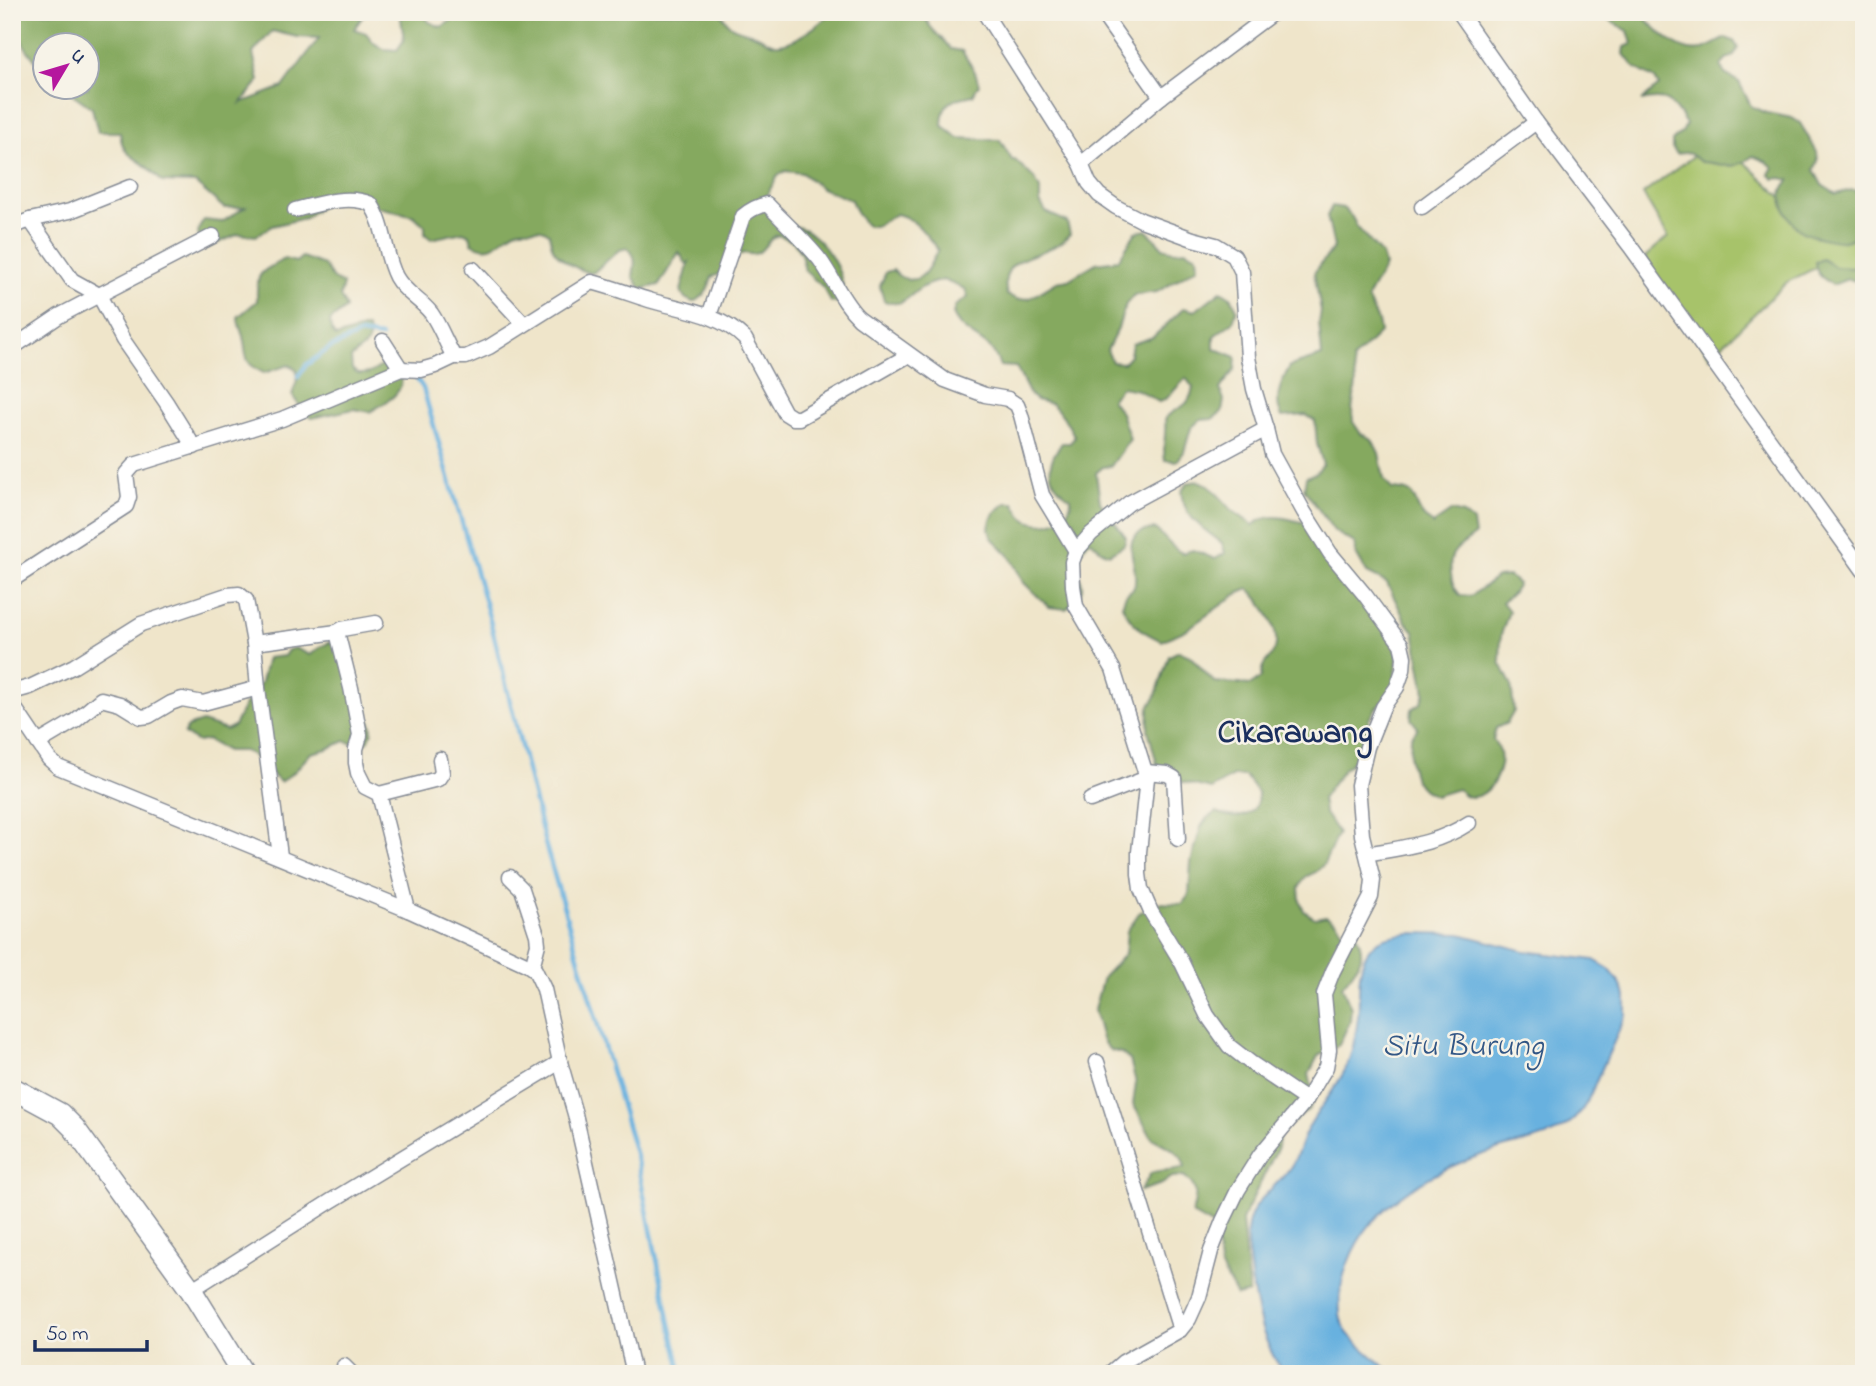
<svg xmlns="http://www.w3.org/2000/svg" width="1876" height="1386" font-family="'Indie Flower',sans-serif">
  <style>
    .green { fill: #a7c36a; stroke: #617964; stroke-width: 2 }
    .forest { fill: #85a95e; stroke: #506c5e; stroke-width: 2; fill-rule: evenodd }
    .water { fill: #67b1df; stroke: #41709e; stroke-width: 2 }
    .lines { fill: none; stroke-linecap: round; stroke-linejoin: round }
    .stream { stroke: #67b1df; stroke-width: 4.5 }
    .street-casing { stroke: #858a94; stroke-width: 17 }
    .secondary-casing { stroke: #858a94; stroke-width: 24 }
    .street { stroke: #fff; stroke-width: 14 }
    .secondary { stroke: #fff; stroke-width: 21 }
    .labels { text-anchor: middle; dominant-baseline: central; stroke-width: 5; stroke-linejoin: round; paint-order: stroke }
    .water-label { font-size: 32px; font-style: italic; fill: #325685; stroke: #f7f3e8 }
    .quarter-label { font-size: 33px; font-weight: bold; fill: #1b2f5e; stroke: #f7f3e8 }
  </style>
  <rect width="100%" height="100%" fill="#f7f3e8"/>
  <filter id="ink" filterUnits="userSpaceOnUse"><feTurbulence type="fractalNoise" baseFrequency=".0143" numOctaves="2"/><feDisplacementMap in="SourceGraphic" scale="14" xChannelSelector="R" yChannelSelector="G"/><feConvolveMatrix kernelMatrix="1 2 1 2 8 2 1 2 1" color-interpolation-filters="sRGB"/></filter>
  <filter id="wash" filterUnits="userSpaceOnUse"><feTurbulence type="fractalNoise" baseFrequency=".00686" numOctaves="4" result="noise"/><feDisplacementMap in="SourceGraphic" scale="28" xChannelSelector="R" yChannelSelector="G"/><feGaussianBlur stdDeviation="1.57" result="paint"/><feColorMatrix in="noise" values="0 0 0 0 0 0 0 0 0 0 0 0 0 0 0 0 0 1.4 0 .05"/><feComposite in="paint" operator="in"/></filter>
  <g filter="url(#wash)">
    <rect width="100%" height="100%" fill="#efe5ca"/>
    <!-- green -->
    <polygon class="green" points="1700,151 1742,160 1812,225 1864,213 1864,274 1815,268 1787,282 1710,357 1645,257 1668,237 1643,194"/>
    <!-- forest -->
    <g class="forest">
      <path d="M12 12H366L354 29 366 33 374 43 384 49 397 50 404 40 400 12H422L429 22 441 27 459 16 462 12H720C734 34 735 26 755 35 762 37 766 42 775 44 790 46 821 25 830 12H923C927 28 941 36 951 49L962 51 975 72 979 84 973 95C951 100 943 100 942 125L958 138 1000 140 1012 160H1015L1034 178 1040 189V202L1046 212 1067 222 1070 234C1067 236 1065 240 1062 242 1038 259 997 254 1007 295L1019 300 1030 298 1057 282 1068 280 1096 263 1118 260 1136 232 1147 230 1163 248 1174 251 1186 250 1197 256 1198 267 1157 292 1134 295 1126 304 1118 328 1107 350 1112 362 1123 363 1130 355 1132 344 1153 337 1184 308 1195 311 1221 291 1232 298 1237 309 1233 322 1214 336V348L1236 357 1235 369 1220 389 1224 400 1222 412 1212 419 1200 420 1191 428 1184 452 1177 461 1165 460C1162 446 1167 432 1165 418 1179 405 1188 410 1193 388L1186 378 1167 398 1159 402 1138 390 1121 387 1111 399 1121 413 1130 439 1111 466 1103 467 1096 473 1100 502 1126 537 1124 545 1109 554 1102 551 1090 540 1072 562C1085 585 1088 591 1066 609L1049 607 1024 583 1009 555 992 538 989 528 991 520 994 513 1006 503H1014C1017 508 1020 515 1024 518 1041 531 1072 521 1071 498 1047 483 1044 465 1062 443H1070L1075 437 1063 416 1052 404 1036 400 1030 395 1016 367 1000 366C998 361 995 354 992 350 978 336 962 334 953 314L955 306 968 297 965 289 943 280C936 282 927 284 921 288 907 297 903 308 884 301L880 286 886 272 893 270C898 276 900 277 907 279 925 283 930 263 938 250 926 235 916 218 896 214L875 226H867L857 214 851 200 821 188 802 173 785 171 778 176 766 196C768 206 776 216 785 222 792 227 803 227 810 233 828 247 852 282 839 304L831 302 823 287 805 271 801 254 793 241 778 235C762 241 765 259 744 253L736 256 728 271 712 277C708 289 706 298 692 302L685 298 681 291 689 262 686 264 679 252 659 285 641 289 633 276C635 264 637 257 628 248L619 250 593 273C582 273 559 259 554 250 551 245 550 238 549 233 543 229 541 228 534 229 528 229 521 228 517 230 499 238 494 256 472 243L470 235 463 232 431 239 425 234V226L414 216 350 200 325 203 305 218 272 226 256 236 239 234 206 248C196 240 196 230 204 220L222 222 245 207 224 208 195 183 162 182C158 177 153 173 149 169 134 155 122 157 120 132H98L92 108 64 88H88V46H46L45 73C32 56 12 34 12 12ZM272 31 297 37 319 38 283 87 241 103 259 81 253 53Z"/>
      <path d="M1600 12H1639C1653 26 1678 55 1700 50 1708 48 1717 42 1726 38L1734 41 1738 48 1734 56 1726 59 1721 66 1725 74 1739 82 1751 106 1767 113 1792 118 1800 123 1817 152 1818 161 1814 170 1822 185 1836 194 1852 190 1864 192C1864 202 1867 221 1862 230 1859 235 1849 241 1844 241 1838 242 1805 235 1801 231 1787 220 1773 194 1790 180L1781 178 1774 179 1769 174 1773 167 1767 162 1753 156C1730 173 1727 163 1701 162 1691 155 1691 151 1677 154L1672 148V141L1683 131 1686 124C1671 102 1668 95 1641 101L1659 86 1655 79 1634 67 1624 54 1625 47 1632 44 1628 31 1601 15Z"/>
      <path d="M1332 206 1343 208 1352 217 1357 227 1381 254 1385 266 1367 298 1378 321 1380 333 1353 359 1356 384 1352 410 1353 422 1361 434 1372 439 1379 453 1384 479 1392 489C1422 490 1410 501 1424 517 1424 518 1433 523 1433 524L1452 511 1463 514 1473 522 1475 535C1457 549 1448 550 1451 574 1452 583 1454 588 1460 595L1471 596 1497 577 1509 576 1518 584 1511 595 1502 602 1509 611 1501 635 1500 662 1511 684 1514 711 1507 723 1496 728 1493 740C1495 743 1498 746 1499 749 1506 767 1489 803 1466 796 1463 794 1460 791 1457 789L1435 796 1424 790 1415 781 1410 759 1411 737 1418 728 1411 719 1412 709 1421 703 1425 693 1414 631 1406 622 1387 583 1367 573 1356 554 1355 543 1335 532 1304 489 1306 477 1316 473 1323 464 1317 444 1315 421 1306 415 1282 417C1273 399 1281 383 1290 366L1322 356 1319 323 1321 311 1314 273 1334 247 1327 216Z"/>
      <path d="M1864 254V283L1848 279 1833 285C1822 278 1816 275 1815 262L1822 259 1836 267 1852 268Z"/>
      <path d="M302 257 324 265 333 279 343 284 340 296 346 308 330 321 331 330 336 337 363 328H367L370 336 367 344 351 358 352 369 358 374C362 374 366 374 369 373 377 371 380 363 389 365 396 366 399 370 401 376 405 395 382 404 370 412L354 409 312 418 305 414 292 395 298 377 296 369 289 365 264 373C245 364 246 359 244 340 242 331 238 326 238 317L257 301C256 271 259 274 284 259L296 262Z"/>
      <path d="M1198 481 1209 485 1233 511 1253 525C1272 511 1285 519 1306 523L1385 632 1398 654 1394 692 1376 708 1369 719V743L1362 754 1343 770 1322 799 1324 812 1338 833 1324 864 1316 872 1305 877 1299 888 1300 900 1304 911 1315 918 1326 916 1336 922 1343 931 1355 933C1369 957 1357 967 1342 986L1351 1008 1350 1021 1339 1045 1318 1056 1309 1074 1314 1099 1309 1109 1279 1134 1278 1147 1242 1220 1249 1293 1237 1296 1221 1268 1213 1226 1192 1214C1196 1196 1200 1189 1184 1176L1172 1177 1162 1184 1140 1191 1151 1173C1163 1169 1174 1171 1185 1167L1181 1157 1172 1149 1152 1138 1133 1104 1136 1083 1130 1060 1121 1053 1110 1050 1103 1042 1094 1010 1103 977 1125 954 1127 931 1139 913 1159 903 1182 904 1189 895 1191 862 1201 827 1207 818 1217 812C1237 821 1258 818 1258 793L1245 776H1233L1211 789 1166 778H1147L1157 764 1148 730 1149 707 1155 698 1169 656 1179 651 1190 656 1214 682 1251 685 1261 678C1261 660 1270 662 1275 649 1281 630 1262 601 1249 589L1237 594 1186 630 1162 641C1144 633 1131 625 1122 605 1123 603 1125 596 1126 595 1131 589 1135 590 1135 581 1138 560 1115 533 1155 529 1165 537 1170 547 1182 553L1193 550 1215 559 1225 553 1222 543C1203 528 1184 518 1181 492L1187 483Z"/>
      <polygon points="330,642 338,644 360,709 371,723 372,732 369,740 362,746 345,741 327,749 311,753 294,772 280,782 251,754 244,751 227,751 207,740 198,742 184,734 187,727 202,722 226,730 234,726 244,706 261,682 267,658 284,656 288,650 295,648 310,655 322,646"/>
    </g>
    <!-- water -->
    <path class="water" d="M1411 933 1460 934 1525 951 1594 960 1609 969 1618 980 1626 996V1015L1587 1102C1568 1138 1531 1139 1496 1150 1438 1168 1370 1202 1348 1263 1341 1281 1334 1313 1346 1331 1353 1342 1382 1364 1394 1374H1285C1260 1342 1253 1297 1249 1258 1248 1250 1246 1240 1247 1232 1250 1197 1279 1189 1293 1163 1299 1152 1302 1139 1308 1128 1319 1108 1335 1090 1345 1070 1352 1054 1356 1036 1358 1018 1361 996 1354 965 1372 946 1381 936 1399 935 1411 933Z"/>
    <g class="lines">
      <!-- stream -->
      <g class="stream">
        <polyline points="412,372 423,388 490,620 545,843 636,1156 669,1319 682,1374"/>
        <polyline points="298,377 306,365 330,348 360,334 381,337"/>
      </g>
    </g>
  </g>
  <g filter="url(#ink)">
    <g class="lines">
      <defs>
        <g id="street">
          <polyline points="984,12 1081,164"/>
          <polyline points="1101,12 1161,97"/>
          <polyline points="1459,12 1536,122 1630,246 1864,571"/>
          <polyline points="1422,207 1536,122"/>
          <path d="M295 210C318 204 348 194 371 204 386 227 384 254 396 277 405 293 420 299 431 313 440 326 446 343 454 357"/>
          <polyline points="30,220 72,280 99,295"/>
          <polyline points="12,227 30,220 70,211 130,187"/>
          <polyline points="473,269 524,324"/>
          <path d="M709 316 743 216C751 209 757 206 767 204 785 223 804 240 820 260 834 279 842 302 859 318L945 380 985 395 1008 399 1017 405 1021 415 1042 495 1076 551"/>
          <polyline points="383,341 401,369"/>
          <polyline points="12,348 59,316 99,295"/>
          <polyline points="1266,429 1129,503 1091,534 1076,551 1072,562 1073,586 1076,606 1113,669 1147,778 1139,852 1139,874 1141,889 1151,912 1182,963 1207,1015 1229,1046 1251,1063 1306,1100"/>
          <polyline points="194,447 166,402 123,340 99,295 213,236"/>
          <path d="M12 580 126 506 129 497 126 474 134 465 282 419 401 369 421 370 435 366 454 357H466L489 347 592 282C611 287 630 294 649 300 683 310 719 313 745 339L785 413 793 418H799L909 355"/>
          <polyline points="337,632 351,688 360,735 356,749 356,763 358,773 365,787 379,794 408,910"/>
          <polyline points="12,692 30,687 74,666 141,624 227,595 239,594 246,600 254,643"/>
          <polyline points="12,704 49,759 58,767 408,910 528,965 535,970 544,989 560,1062 575,1114 634,1374"/>
          <polyline points="38,743 75,721 101,699 120,704 141,717 149,716 171,703 182,699 203,703 258,688"/>
          <polyline points="1146,772 1167,774 1174,778 1178,839"/>
          <polyline points="379,794 438,779 442,773 440,759"/>
          <polyline points="1090,800 1147,778"/>
          <path d="M1367 854C1405 847 1437 844 1469 823"/>
          <polyline points="280,856 258,688 254,643 337,632 342,629 376,623"/>
          <polyline points="510,877 522,889 537,935 538,944 532,967"/>
          <polyline points="1097,1062 1180,1330"/>
          <polyline points="191,1290 331,1201 560,1062"/>
          <polyline points="344,1366 352,1374"/>
          <polyline points="1109,1374 1123,1362 1180,1330 1189,1319 1199,1297 1211,1251 1223,1221 1238,1190 1260,1155 1306,1100 1326,1067 1329,1050 1324,994 1333,971 1371,897 1373,880 1362,835 1358,785 1367,747 1383,707 1397,687 1403,670 1404,657 1401,644 1365,595 1330,553 1304,512 1272,454 1266,429 1254,389 1248,357 1242,272 1234,256 1216,245 1193,239 1141,220 1116,207 1099,195 1089,183 1081,164 1161,97 1274,12"/>
        </g>
        <polyline id="secondary" points="12,1088 60,1114 74,1128 191,1290 243,1374"/>
      </defs>
      <!-- street casing -->
      <use href="#street" class="street-casing"/>
      <!-- secondary casing -->
      <use href="#secondary" class="secondary-casing"/>
      <!-- street -->
      <use href="#street" class="street"/>
      <!-- secondary -->
      <use href="#secondary" class="secondary"/>
    </g>
  </g>
  <g class="labels">
    <!-- water labels -->
    <g class="water-label">
      <text x="1463" y="1047">Situ Burung</text>
    </g>
    <!-- quarter labels -->
    <g class="quarter-label">
      <text x="1295" y="734">Cikarawang</text>
    </g>
  </g>
  <!-- margin -->
  <rect width="1876" height="1386" fill="none" stroke="#f7f3e8" stroke-width="42"/>
  <!-- north arrow -->
  <g transform="translate(66 66) rotate(52)"><circle r="33" fill="#f7f3e8" stroke="#9fa5b1" stroke-width="2"/>
  <path d="M0-5L12 26L0 18L-12 26Z" fill="#b5179e"/>
  <text y="-10" font-size="19" font-weight="bold" text-anchor="middle" fill="#1b2f5e">U</text>
  </g>
  <!-- scale -->
  <path d="M35 1340v10h112v-10" fill="none" stroke="#1b2f5e" stroke-width="3.5"/>
  <text x="46" y="1340" font-size="21" fill="#1b2f5e" stroke="#f7f3e8" stroke-width="5" paint-order="stroke">50 m</text>
</svg>
